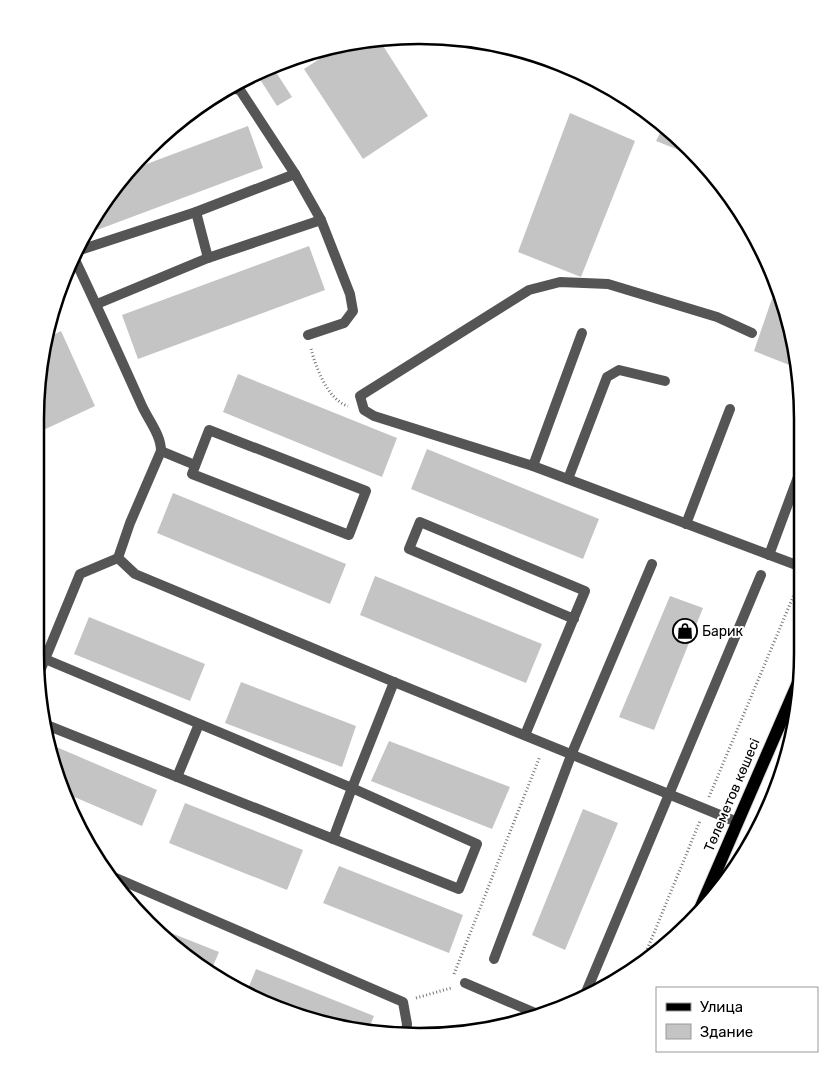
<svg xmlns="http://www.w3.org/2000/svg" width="838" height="1072" font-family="Rubik,sans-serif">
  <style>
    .building { fill: #c4c4c4 }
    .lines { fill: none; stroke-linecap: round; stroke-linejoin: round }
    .primary-casing { stroke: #dbdbdb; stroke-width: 14 }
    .path { stroke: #777; stroke-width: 3; stroke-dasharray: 1 2.5; stroke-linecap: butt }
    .service { stroke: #555; stroke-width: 10 }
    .minor { stroke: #555; stroke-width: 10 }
    .primary { stroke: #000; stroke-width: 12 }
    .labels { text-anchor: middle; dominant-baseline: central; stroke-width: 4; stroke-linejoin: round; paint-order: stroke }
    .poi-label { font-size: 14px; fill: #000; stroke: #fff; text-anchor: start }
    .street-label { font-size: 14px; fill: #000; stroke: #fff }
    .rim { fill: none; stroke: #000; stroke-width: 2.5 }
  </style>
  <rect width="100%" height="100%" fill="#fff"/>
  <!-- building -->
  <g class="building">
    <polygon points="369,38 378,38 428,116 363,159 304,69 341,45"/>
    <polygon points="272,66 292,97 277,106 256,73"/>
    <polygon points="570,113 635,141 581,277 518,252"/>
    <polygon points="664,125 699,157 699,158 656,141"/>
    <polygon points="248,126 263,168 89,233 115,185 128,171"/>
    <polygon points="309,246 325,290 138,359 122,315"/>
    <polygon points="777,284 783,296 797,368 754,351"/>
    <polygon points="61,331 95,406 37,433 36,394 47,338"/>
    <polygon points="238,374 397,438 382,477 223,412"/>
    <polygon points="427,449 599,519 583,559 411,489"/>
    <polygon points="173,493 346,564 330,604 157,533"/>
    <polygon points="375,576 542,644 526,683 360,615"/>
    <polygon points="670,596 703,608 654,730 619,717"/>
    <polygon points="89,617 205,664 190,701 74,654"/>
    <polygon points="241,682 356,726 342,767 225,723"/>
    <polygon points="389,741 510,787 492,829 371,781"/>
    <polygon points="47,743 157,790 142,826 65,793 48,753"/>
    <polygon points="185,803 303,850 287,890 169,843"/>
    <polygon points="583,809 618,823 565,950 532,935"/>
    <polygon points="339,866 463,915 449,953 323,903"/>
    <polygon points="146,923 219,952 210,973 148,925"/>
    <polygon points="256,969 374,1016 368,1030 320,1024 246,994"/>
  </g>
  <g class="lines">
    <defs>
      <polyline id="primary" points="696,918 797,685"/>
    </defs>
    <!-- primary casing -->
    <use href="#primary" class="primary-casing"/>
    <!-- path -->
    <g class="path">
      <path d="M311 349C316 368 328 400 348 406"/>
      <polyline points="709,797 798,585"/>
      <polyline points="642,962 700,821"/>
      <polyline points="454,974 540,756"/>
      <polyline points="416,998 451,988"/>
    </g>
    <!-- service -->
    <g class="service">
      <polyline points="226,87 240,90 295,174"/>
      <polyline points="196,212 208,258"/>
      <polyline points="80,250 196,212 295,174 321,220 208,258 97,304"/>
      <polyline points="752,333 717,317 608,284 560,282 529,290 360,396 364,410 374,416 533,466 799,566"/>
      <polyline points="308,335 344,323 353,311 350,294 321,220"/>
      <polygon points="209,430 366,491 349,535 192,474"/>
      <polyline points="161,451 195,465"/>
      <polyline points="533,466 582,333"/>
      <polyline points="568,479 607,377 619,370 665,381"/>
      <polyline points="686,524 730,409"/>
      <polyline points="769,555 801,469"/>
      <polyline points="38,676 80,574 118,558"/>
      <polyline points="44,724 459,889 477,844 352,788 45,659"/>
      <polyline points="525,735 585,591 420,522 409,549 574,619"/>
      <polyline points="177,777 199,724"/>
      <polyline points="333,839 352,788 394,682"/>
      <polyline points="109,875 403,1002 407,1024 406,1035"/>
      <polyline points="494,959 572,753 652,564"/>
      <polyline points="465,983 540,1015"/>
      <polyline points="584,997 761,575"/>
    </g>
    <!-- minor -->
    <path class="minor" d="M75 260C98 308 120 357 142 406 149 421 161 435 161 451L130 523 118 558 135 574 394 682 737 822"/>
    <!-- primary -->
    <use href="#primary" class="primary"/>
  </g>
  <!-- icons -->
  <defs>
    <symbol id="shop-ring" viewBox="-11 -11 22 22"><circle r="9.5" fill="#fff" stroke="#000" stroke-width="1.5"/><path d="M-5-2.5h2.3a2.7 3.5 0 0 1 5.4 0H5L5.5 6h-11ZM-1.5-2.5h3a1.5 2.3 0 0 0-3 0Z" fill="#000"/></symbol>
  </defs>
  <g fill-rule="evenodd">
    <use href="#shop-ring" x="671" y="617" width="28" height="28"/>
  </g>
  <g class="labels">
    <!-- poi labels -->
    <g class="poi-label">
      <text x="702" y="631">Барик</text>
    </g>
    <!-- street labels -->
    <g class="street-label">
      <text transform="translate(732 795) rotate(-67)">Төлеметов көшесі</text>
    </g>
  </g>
  <!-- crop -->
  <path d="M0 0H838V1072H0ZM419 44H419A375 375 0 0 1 794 419V653A375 375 0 0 1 419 1028H419A375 375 0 0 1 44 653V419A375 375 0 0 1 419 44Z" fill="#fff" fill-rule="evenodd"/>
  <path class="rim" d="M419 44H419A375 375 0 0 1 794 419V653A375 375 0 0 1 419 1028H419A375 375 0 0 1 44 653V419A375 375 0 0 1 419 44Z"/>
  <!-- legend -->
  <rect x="656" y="987" width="162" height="65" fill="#ffffff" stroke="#999999"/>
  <rect x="666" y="1003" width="25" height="8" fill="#000000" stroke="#999999"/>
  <text x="700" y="1012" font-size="15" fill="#000000">Улица</text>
  <rect x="666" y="1024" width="25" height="15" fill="#c4c4c4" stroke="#999999"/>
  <text x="700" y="1037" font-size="15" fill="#000000">Здание</text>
</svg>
